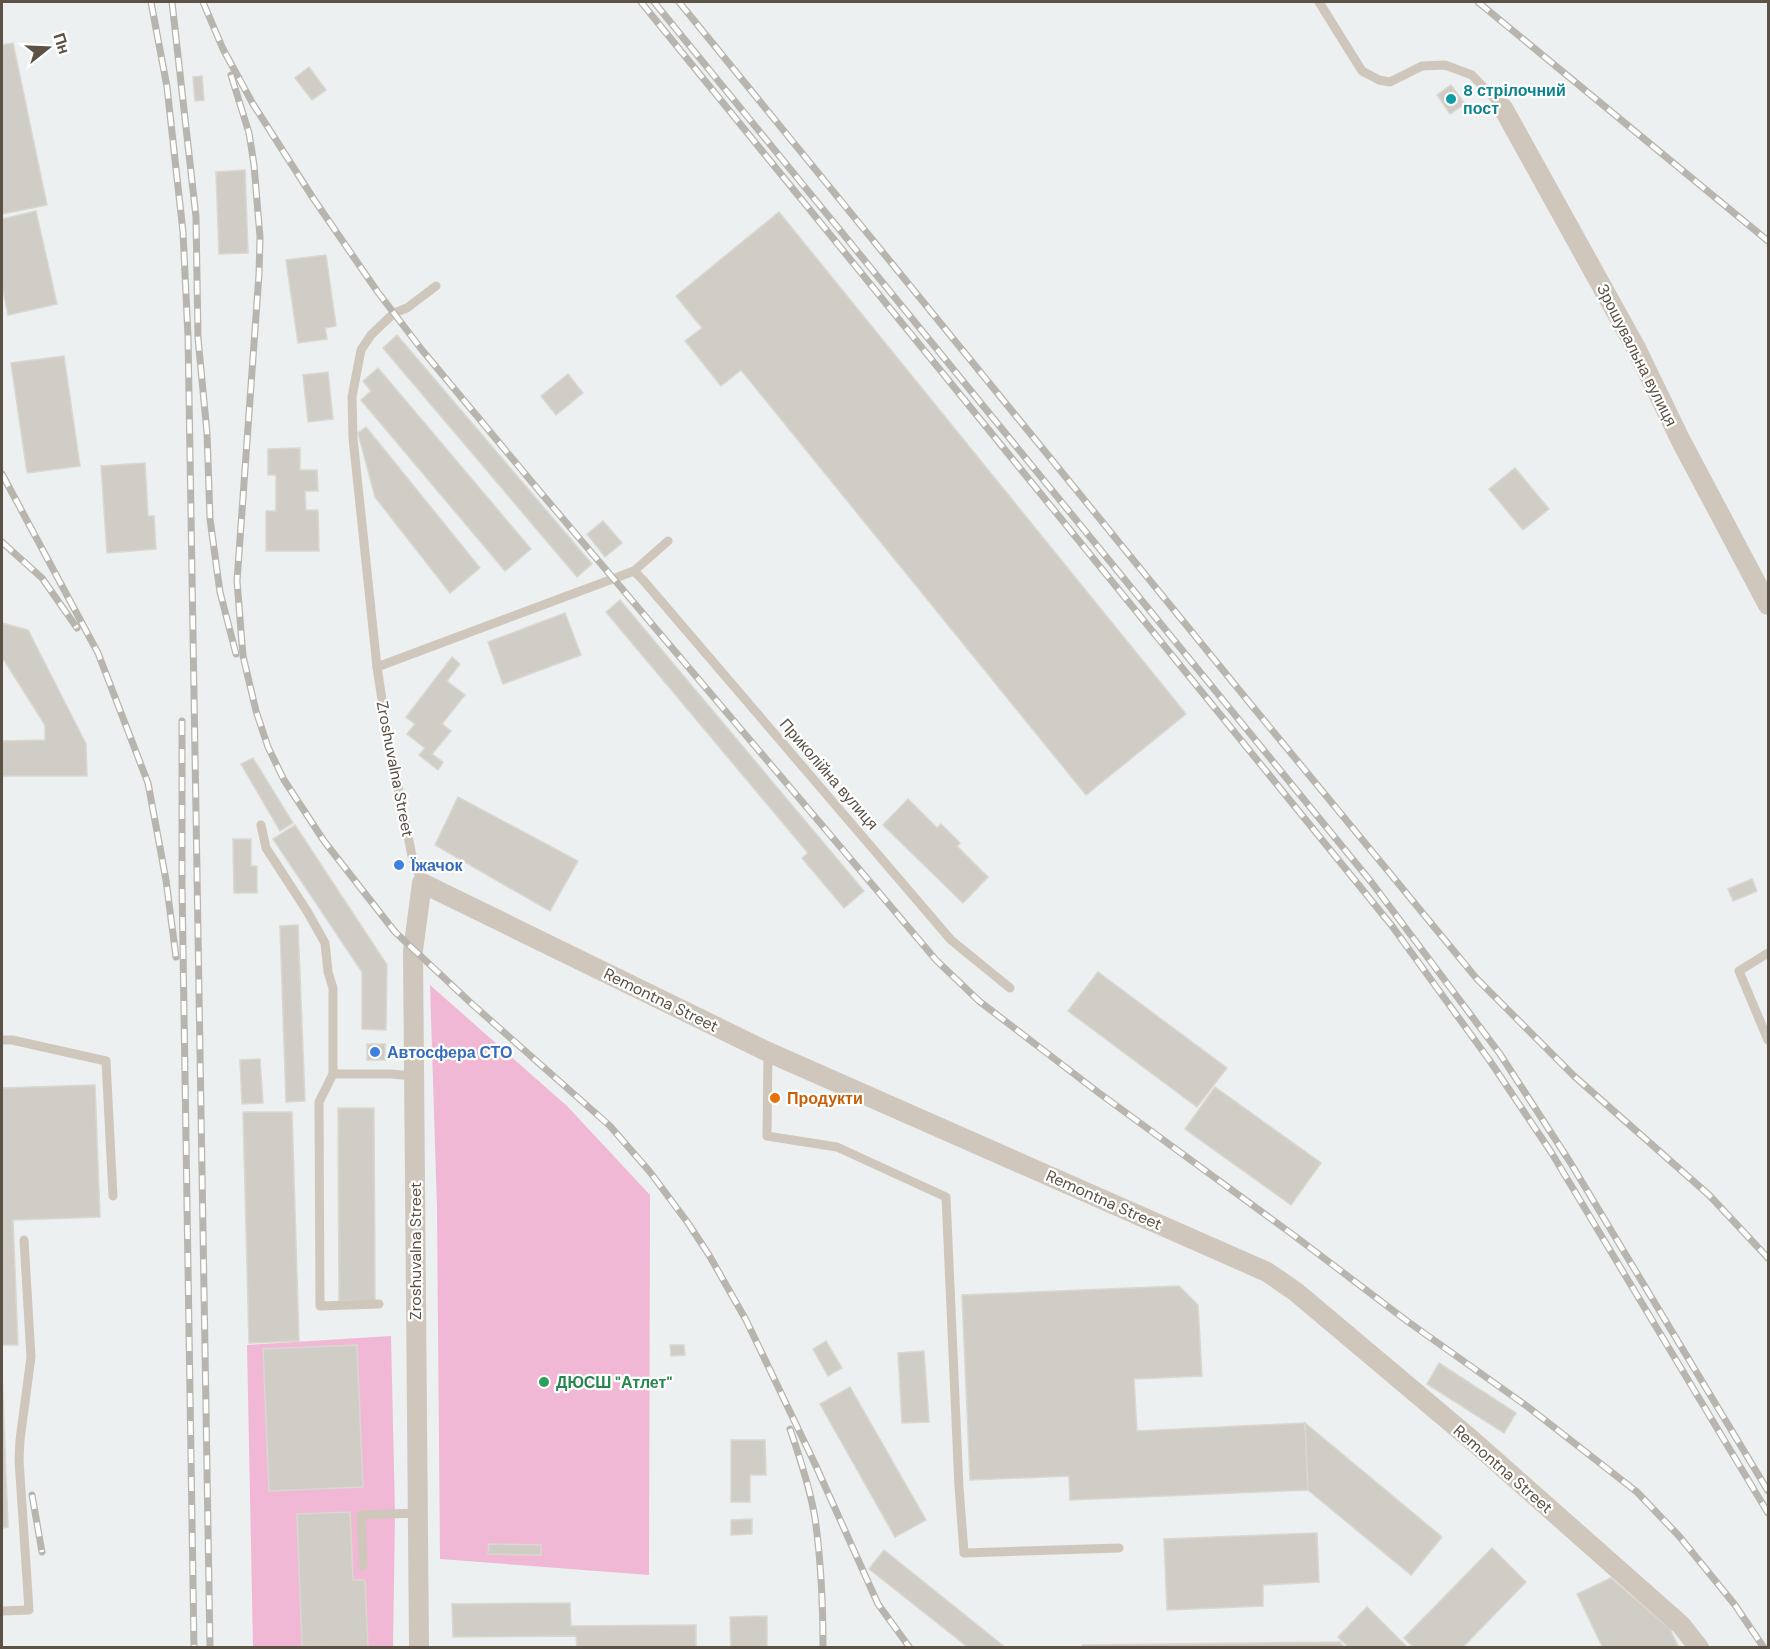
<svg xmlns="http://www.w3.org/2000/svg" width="1770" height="1649" font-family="'DM Sans',sans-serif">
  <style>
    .green { fill: #f1b8d6 }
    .building { fill: #d0cdc6; stroke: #d9d7d0; stroke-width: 1.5 }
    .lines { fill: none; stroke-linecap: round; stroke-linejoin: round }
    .lane { stroke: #d0c7bc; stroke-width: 9 }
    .street { stroke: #d0c7bc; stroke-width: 20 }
    .rail-casing { stroke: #b8b5ae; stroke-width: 7 }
    .rail { stroke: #fff; stroke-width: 4.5; stroke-dasharray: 14; stroke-linecap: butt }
    .culture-dot { fill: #0f9aa8; stroke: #fff; stroke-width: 2 }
    .shop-dot { fill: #3f7fe0; stroke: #fff; stroke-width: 2 }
    .food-dot { fill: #e8710a; stroke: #fff; stroke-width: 2 }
    .leisure-dot { fill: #2e9e5b; stroke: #fff; stroke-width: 2 }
    .labels { text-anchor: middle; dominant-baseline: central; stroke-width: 4.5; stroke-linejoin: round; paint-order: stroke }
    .culture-label { font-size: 16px; font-weight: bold; fill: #0d838f; stroke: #fff; text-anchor: start }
    .street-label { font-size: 16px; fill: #5b5144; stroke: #fff }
    .shop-label { font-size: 16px; font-weight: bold; fill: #366cbe; stroke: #fff; text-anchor: start }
    .food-label { font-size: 16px; font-weight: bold; fill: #c56008; stroke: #fff; text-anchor: start }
    .leisure-label { font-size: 16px; font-weight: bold; fill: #27864d; stroke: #fff; text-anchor: start }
  </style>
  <rect width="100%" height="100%" fill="#ecf0f0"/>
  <!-- green -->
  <g class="green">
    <polygon points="430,985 567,1106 650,1195 649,1575 440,1559 437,1209"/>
    <polygon points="391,1336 395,1515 393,1647 253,1647 247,1345"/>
  </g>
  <!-- building -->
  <g class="building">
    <polygon points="13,43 47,205 2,214 2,45"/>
    <polygon points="309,67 326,90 312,100 295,78"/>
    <polygon points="202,76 204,100 195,101 193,77"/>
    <polygon points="1451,85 1465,104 1450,114 1437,95"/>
    <polygon points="245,170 248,253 219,254 216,172"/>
    <polygon points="36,211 57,304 8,315 2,285 2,219"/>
    <polygon points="779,212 1186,714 1086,795 741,370 721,386 685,341 702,328 676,296"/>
    <polygon points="326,255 336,326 325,328 327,339 298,343 286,260"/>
    <polygon points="397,335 592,564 577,577 383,348"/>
    <polygon points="64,356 80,466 27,473 11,363"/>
    <polygon points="378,368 531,549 505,571 361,400 371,391 363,381"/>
    <polygon points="328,372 333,419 308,422 303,375"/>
    <polygon points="568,374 583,393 556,415 541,396"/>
    <polygon points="366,427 480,568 450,593 375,497 358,433"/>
    <polygon points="300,448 300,470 317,470 318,491 305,491 306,510 318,510 319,551 266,551 266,511 276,511 276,475 268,475 268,449"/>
    <polygon points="145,463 148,516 154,516 156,549 107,553 101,466"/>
    <polygon points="1515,468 1549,509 1523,530 1489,489"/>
    <polygon points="603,521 622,543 605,557 587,534"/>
    <polygon points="620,600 864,891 844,908 802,858 808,853 606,612"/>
    <polygon points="565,613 581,655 503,684 488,642"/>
    <polygon points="2,623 28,630 86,744 87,776 2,776 2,741 45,740 45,725 4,660 2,660"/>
    <polygon points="452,657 460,664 447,681 465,695 442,724 451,731 432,754 443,762 438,770 419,755 425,748 407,734 415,724 406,717"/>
    <polygon points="253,758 293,823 280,831 241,764"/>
    <polygon points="458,797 578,861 550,911 435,845"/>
    <polygon points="908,799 937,828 941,824 960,843 957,846 988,877 963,903 883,825"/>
    <polygon points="295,825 387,965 386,1030 362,1029 362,972 273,839"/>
    <polygon points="233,839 251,839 251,866 257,866 257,893 234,893"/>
    <polygon points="1752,879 1757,891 1733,901 1728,889"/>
    <polygon points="298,925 305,1101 286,1102 280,926"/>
    <polygon points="1098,972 1227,1068 1197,1107 1068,1011"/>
    <rect x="367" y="1044" width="18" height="16"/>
    <polygon points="260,1059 263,1103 242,1104 240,1060"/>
    <polygon points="95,1085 100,1217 13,1220 18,1345 2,1345 2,1088"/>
    <polygon points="1215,1087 1321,1163 1291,1205 1185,1129"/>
    <polygon points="338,1108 374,1108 375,1301 339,1301"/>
    <polygon points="243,1112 292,1112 299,1341 249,1343"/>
    <polygon points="1179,1286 1198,1305 1202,1376 1134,1379 1137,1431 1305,1423 1308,1490 1070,1500 1069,1476 970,1480 962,1295"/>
    <polygon points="826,1341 842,1368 828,1376 813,1349"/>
    <polygon points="357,1345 363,1487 269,1491 263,1349"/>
    <polygon points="670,1345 684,1345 685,1355 671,1356"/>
    <polygon points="924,1351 929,1422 902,1423 898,1353"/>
    <polygon points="1439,1363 1516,1413 1504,1433 1427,1384"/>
    <polygon points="2,1370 8,1527 2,1528"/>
    <polygon points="850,1387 926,1520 895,1537 820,1404"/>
    <polygon points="1305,1423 1442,1537 1411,1575 1308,1490"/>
    <polygon points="731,1440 765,1440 766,1475 750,1475 750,1502 731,1502"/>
    <polygon points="350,1512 353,1580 365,1580 368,1648 302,1646 297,1514"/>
    <polygon points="752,1519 752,1534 731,1535 731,1520"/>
    <polygon points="1317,1533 1319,1582 1263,1585 1263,1606 1167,1610 1164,1539"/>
    <polygon points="489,1544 541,1545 541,1555 488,1554"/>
    <polygon points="1492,1548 1526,1582 1462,1648 1414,1648 1404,1638"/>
    <polygon points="884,1550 1006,1648 969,1648 869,1569"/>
    <polygon points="1611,1578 1670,1629 1679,1648 1603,1648 1577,1594"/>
    <polygon points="570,1603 571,1626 696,1625 696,1648 577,1648 576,1636 453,1637 452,1604"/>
    <polygon points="1367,1607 1408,1648 1349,1648 1338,1637"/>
    <polygon points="767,1616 767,1648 731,1648 730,1617"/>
    <polygon points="1340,1642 1345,1648 1082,1648 1082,1645"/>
  </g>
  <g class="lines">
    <!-- lane -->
    <g class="lane">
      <polyline points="1319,2 1362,71 1379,80 1390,82 1422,66 1445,65 1472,75 1503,108"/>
      <polyline points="634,571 643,580 951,940 1010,988"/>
      <polyline points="377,667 634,571 668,541"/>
      <polyline points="261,825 266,848 307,911 325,943 328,972 333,988 333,1074 391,1074 414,1076"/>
      <polyline points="422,883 412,856 386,726 377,667 353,438 352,397 361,350 371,335 394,313 407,308 436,286"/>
      <polyline points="1768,953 1739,971 1768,1040"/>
      <polyline points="2,1040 12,1040 106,1061 113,1196"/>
      <polyline points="768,1052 767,1136 837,1147 946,1197 959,1487 964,1553 1119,1548"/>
      <polyline points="333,1074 319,1102 320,1306 379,1304"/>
      <polyline points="363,1566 361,1515 418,1513"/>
      <polyline points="2,1611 29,1610 19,1460 20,1440 31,1357 24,1240"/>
    </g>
    <!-- street -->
    <g class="street">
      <polyline points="1503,108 1636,348 1681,441 1768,605"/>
      <polyline points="419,1648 413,951 422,883 768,1052 1267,1272 1296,1292 1473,1441 1681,1625 1699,1648"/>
    </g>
    <defs>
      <g id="rail">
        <polyline points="151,2 167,87 183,232 188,336 210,1648"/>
        <polyline points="172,2 196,217 198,338 207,433 210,519 220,592 236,654"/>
        <polyline points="203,2 223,49 253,104 313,198 377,291 422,350 536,487 936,960 979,1001 1099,1093 1296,1237 1407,1321 1528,1407 1637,1492 1679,1536 1735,1605 1764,1648"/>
        <polyline points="641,2 1392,926 1490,1061 1551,1152 1768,1513"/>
        <polyline points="654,2 1372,883 1500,1054 1570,1162 1768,1491"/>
        <polyline points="679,2 1253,707 1477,979 1574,1076 1709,1195 1768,1258"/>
        <polyline points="1478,2 1768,241"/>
        <polyline points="231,75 249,133 254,165 260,237 259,274 237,581 243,656 256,711 268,747 284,780 324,841 395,932 472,1004 610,1126 650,1172 688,1223 709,1255 746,1320 815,1464 878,1604 910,1648"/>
        <polyline points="2,474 98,653 148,783 166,880 176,957"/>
        <polyline points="2,542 42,578 77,628"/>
        <polyline points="182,721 182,885 194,1648"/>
        <path d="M790 1429C800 1458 810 1488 815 1518 821 1561 823 1604 823 1648"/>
        <polyline points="32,1495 42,1552"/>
      </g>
    </defs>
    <!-- rail casing -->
    <use href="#rail" class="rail-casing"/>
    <!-- rail -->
    <use href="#rail" class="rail"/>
  </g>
  <!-- markers -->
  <circle class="culture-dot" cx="1451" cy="99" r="6"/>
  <g class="shop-dot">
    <circle cx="399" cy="865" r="6"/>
    <circle cx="375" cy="1052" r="6"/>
  </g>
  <circle class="food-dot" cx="775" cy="1098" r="6"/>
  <circle class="leisure-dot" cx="544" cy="1382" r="6"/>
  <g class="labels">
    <!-- culture labels -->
    <g class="culture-label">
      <text x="1463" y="90">8 стрілочний<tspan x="1463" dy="18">пост</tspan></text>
    </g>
    <!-- street labels -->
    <g class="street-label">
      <text transform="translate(1637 355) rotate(63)">Зрошувальна вулиця</text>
      <text transform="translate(395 769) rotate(79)">Zroshuvalna Street</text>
      <text transform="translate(829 774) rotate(49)">Приколійна вулиця</text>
      <text transform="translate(661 1000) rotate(26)">Remontna Street</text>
      <text transform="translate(1104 1200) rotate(24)">Remontna Street</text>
      <text transform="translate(415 1251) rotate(-90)">Zroshuvalna Street</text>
      <text transform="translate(1503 1469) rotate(41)">Remontna Street</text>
    </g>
    <!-- shop labels -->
    <g class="shop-label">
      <text x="411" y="865">Їжачок</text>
      <text x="387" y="1052">Автосфера СТО</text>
    </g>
    <!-- food labels -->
    <g class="food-label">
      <text x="787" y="1098">Продукти</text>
    </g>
    <!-- leisure labels -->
    <g class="leisure-label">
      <text x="556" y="1382">ДЮСШ "Атлет"</text>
    </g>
  </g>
  <!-- border -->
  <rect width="1770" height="1649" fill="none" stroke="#5b5144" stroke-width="6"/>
  <!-- north arrow -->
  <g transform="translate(48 48) rotate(72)" stroke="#ffffff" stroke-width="4.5" paint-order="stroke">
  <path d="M0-4.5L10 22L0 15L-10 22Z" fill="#5b5144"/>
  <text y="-9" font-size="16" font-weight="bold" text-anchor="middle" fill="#5b5144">Пн</text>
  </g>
</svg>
